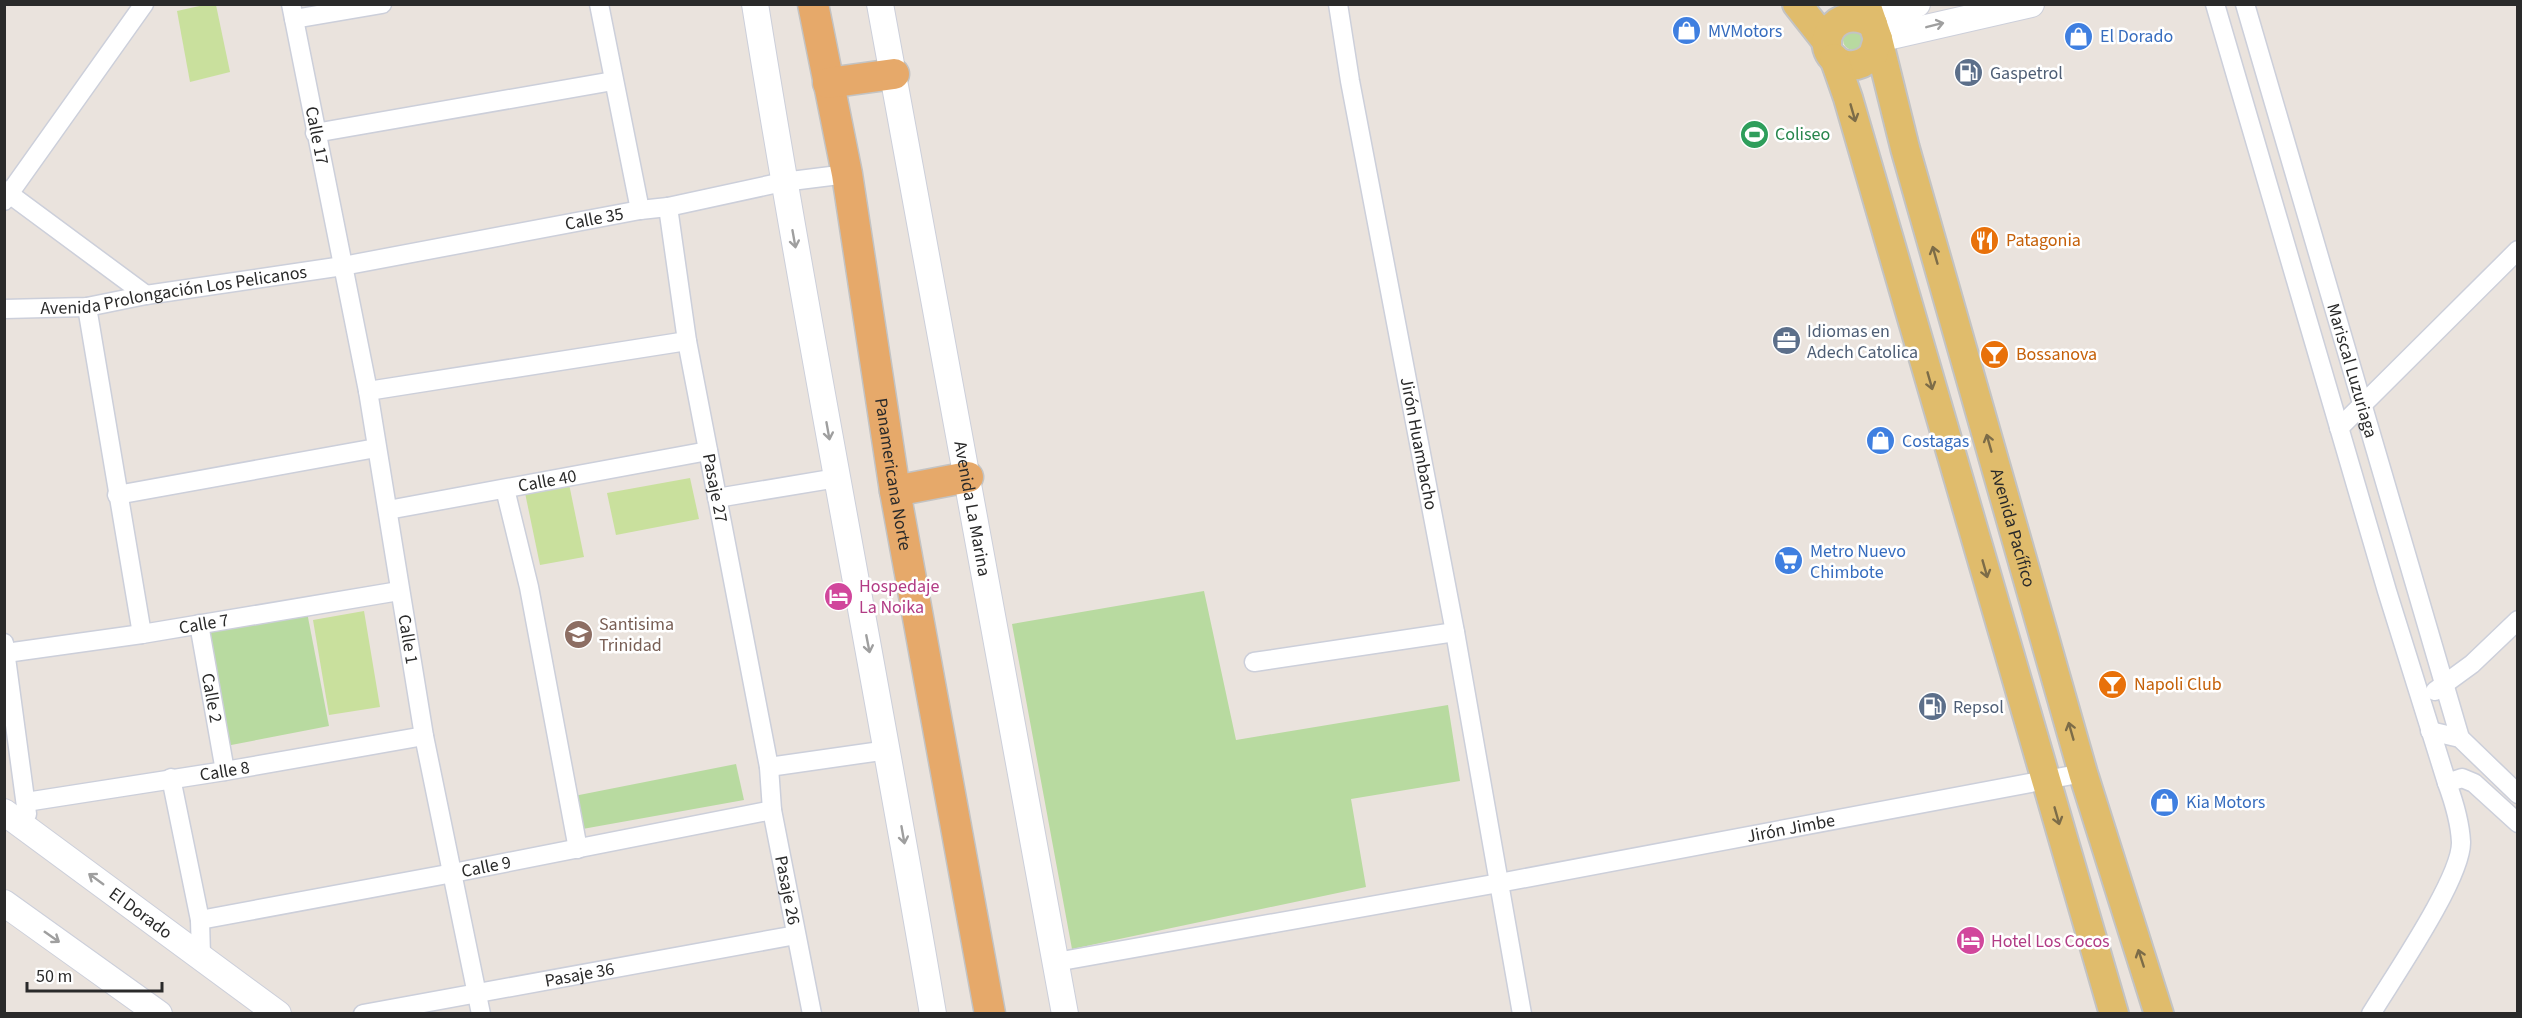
<svg xmlns="http://www.w3.org/2000/svg" width="2522" height="1018" font-family="'Source Sans 3',sans-serif">
  <style>
    .green { fill: #b8daa0 }
    .pitch { fill: #c9e09d }
    .lines { fill: none; stroke-linecap: round; stroke-linejoin: round }
    .minor-casing { stroke: #cccfda; stroke-width: 21 }
    .secondary-casing { stroke: #cccfda; stroke-width: 28 }
    .primary-casing { stroke: #c3c3c3; stroke-width: 32 }
    .trunk-casing { stroke: #c3c3c3; stroke-width: 33 }
    .minor { stroke: #fff; stroke-width: 18 }
    .secondary { stroke: #fff; stroke-width: 26 }
    .primary { stroke: #e0bc6c; stroke-width: 28 }
    .trunk { stroke: #e6a96a; stroke-width: 30 }
    .oneway { stroke: #9f9f9f }
    .oneway2 { stroke: #7c6c48 }
    .labels { text-anchor: middle; dominant-baseline: central; stroke-width: 5; stroke-linejoin: round; paint-order: stroke }
    .shop-label { font-size: 18px; fill: #366cbe; stroke: #fff; text-anchor: start }
    .service-label { font-size: 18px; fill: #4e5e75; stroke: #fff; text-anchor: start }
    .leisure-label { font-size: 18px; fill: #27864d; stroke: #fff; text-anchor: start }
    .street-label { font-size: 18px; fill: #2a2a2a; stroke: #fff }
    .food-label { font-size: 18px; fill: #c56008; stroke: #fff; text-anchor: start }
    .hotel-label { font-size: 18px; fill: #b23c85; stroke: #fff; text-anchor: start }
    .education-label { font-size: 18px; fill: #785e54; stroke: #fff; text-anchor: start }
  </style>
  <rect width="100%" height="100%" fill="#eae3dd"/>
  <!-- green -->
  <g class="green">
    <circle cx="1853" cy="40" r="10"/>
    <polygon points="1204,591 1236,740 1448,705 1460,781 1351,799 1366,887 1072,949 1012,624"/>
    <polygon points="306,607 329,726 226,746 202,625"/>
    <polygon points="736,764 744,800 577,830 569,797"/>
  </g>
  <!-- pitch -->
  <g class="pitch">
    <polygon points="204,5 216,5 230,72 190,82 177,11"/>
    <polygon points="690,478 699,519 616,535 607,493"/>
    <polygon points="568,479 584,557 540,565 524,488"/>
    <polygon points="364,611 380,707 329,715 313,620"/>
  </g>
  <g class="lines">
    <defs>
      <g id="minor">
        <path id="s1" d="M291 4 368 391 424 736 481 1014"/>
        <polyline points="599,4 640,210"/>
        <path id="s2" d="M1338 4 1350 81 1455 632 1522 1014"/>
        <polyline points="2215,4 2387,591 2447,783 2462,778 2474,783 2518,823"/>
        <path id="s3" d="M2245 4 2460 738"/>
        <polyline points="294,19 382,4"/>
        <polyline points="315,133 613,81"/>
        <polyline points="4,190 146,295"/>
        <polyline points="4,201 144,4"/>
        <path id="s4" d="M668 207 687 341 769 767 772 810 812 1014"/>
        <polyline points="87,307 142,634"/>
        <path id="s5" d="M4 309 87 307 146 295 343 266 640 210 668 207 783 182 847 174"/>
        <polyline points="368,391 687,341"/>
        <polyline points="2339,428 2518,250"/>
        <polyline points="505,489 529,587 578,849"/>
        <polyline points="117,495 376,448"/>
        <polyline points="717,498 837,478"/>
        <path id="s6" d="M388 510 708 451"/>
        <path id="s7" d="M199 624 225 771"/>
        <polyline points="4,643 27,814"/>
        <path id="s8" d="M6 653 142 634 399 591"/>
        <polyline points="1254,662 1455,632"/>
        <polyline points="2435,691 2472,664 2518,620"/>
        <polyline points="2430,731 2460,738 2518,794"/>
        <polyline points="769,767 888,750"/>
        <polyline points="171,778 200,920 201,956"/>
        <path id="s9" d="M26 802 225 771 424 736"/>
        <path id="s10" d="M200 920 453 873 772 810"/>
        <path id="s11" d="M1056 962 1499 883 2083 773"/>
        <path id="s12" d="M363 1014 796 935"/>
        <path d="M2371 1014C2392 979 2462 878 2461 842 2460 822 2454 802 2447 783"/>
      </g>
      <g id="secondary">
        <path d="M755 4C809 342 876 677 933 1014"/>
        <path id="s13" d="M880 4 1065 1014"/>
        <polyline points="1873,24 1917,4"/>
        <polyline points="1878,39 2031,4"/>
        <path id="s14" d="M4 812 278 1014"/>
        <polyline points="4,903 159,1014"/>
      </g>
      <g id="primary">
        <polyline points="1797,4 1827,42"/>
        <path id="s15" d="M1866 4 1878 39 1905 148 2083 773 2159 1014"/>
        <path d="M1873 24C1836 0 1807 50 1843 64 1855 68 1865 63 1873 55L1878 39"/>
        <polyline points="1834,58 1848,98 2114,1014"/>
      </g>
      <g id="trunk">
        <path id="s16" d="M813 4 847 174 895 491 990 1014"/>
        <polyline points="828,83 894,74"/>
        <polyline points="895,491 968,477"/>
      </g>
    </defs>
    <!-- minor casing -->
    <use href="#minor" class="minor-casing"/>
    <!-- secondary casing -->
    <use href="#secondary" class="secondary-casing"/>
    <!-- primary casing -->
    <use href="#primary" class="primary-casing"/>
    <!-- trunk casing -->
    <use href="#trunk" class="trunk-casing"/>
    <!-- minor -->
    <use href="#minor" class="minor"/>
    <!-- secondary -->
    <use href="#secondary" class="secondary"/>
    <!-- primary -->
    <use href="#primary" class="primary"/>
    <!-- trunk -->
    <use href="#trunk" class="trunk"/>
  </g>
  <!-- one-way arrows -->
  <defs><path id="oneway-shaft" d="M-6 0H5M1.5-3L5.5 0L1.5 3" fill="none" stroke-width="1.6" stroke-linecap="round" stroke-linejoin="round" transform="scale(1.5)"/></defs>
  <g class="oneway">
    <use href="#oneway-shaft" transform="translate(1935 25) rotate(-14)"/>
    <use href="#oneway-shaft" transform="translate(794 239) rotate(80)"/>
    <use href="#oneway-shaft" transform="translate(828 431) rotate(80)"/>
    <use href="#oneway-shaft" transform="translate(868 644) rotate(79)"/>
    <use href="#oneway-shaft" transform="translate(903 835) rotate(80)"/>
    <use href="#oneway-shaft" transform="translate(96 879) rotate(-144)"/>
    <use href="#oneway-shaft" transform="translate(52 937) rotate(35)"/>
  </g>
  <g class="oneway2">
    <use href="#oneway-shaft" transform="translate(1853 113) rotate(74)"/>
    <use href="#oneway-shaft" transform="translate(1935 255) rotate(-106)"/>
    <use href="#oneway-shaft" transform="translate(1930 381) rotate(74)"/>
    <use href="#oneway-shaft" transform="translate(1989 443) rotate(-106)"/>
    <use href="#oneway-shaft" transform="translate(1985 569) rotate(74)"/>
    <use href="#oneway-shaft" transform="translate(2071 731) rotate(-106)"/>
    <use href="#oneway-shaft" transform="translate(2057 816) rotate(74)"/>
    <use href="#oneway-shaft" transform="translate(2141 958) rotate(-108)"/>
  </g>
  <!-- icons -->
  <defs>
    <symbol id="shop-disc" viewBox="-11 -11 22 22"><circle r="9.5" fill="#3f7fe0" stroke="#fff"/><path d="M-5-2.5h2.3a2.7 3.5 0 0 1 5.4 0H5L5.5 6h-11ZM-1.5-2.5h3a1.5 2.3 0 0 0-3 0Z" fill="#fff"/></symbol>
    <symbol id="fuel-disc" viewBox="-11 -11 22 22"><circle r="9.5" fill="#5c6f8a" stroke="#fff"/><path d="M-5.5-6h7V0h2V4h1.3V-2.5L3-4.5l.8-.8L6-3V5H2.5V1h-1V6h-7ZM-4.2-4.7v3.2H.2V-4.7Z" fill="#fff"/></symbol>
    <symbol id="stadium-disc" viewBox="-11 -11 22 22"><circle r="9.5" fill="#2e9e5b" stroke="#fff"/><path d="M0-5a6.5 5 0 1 0 0 10a6.5 5 0 1 0 0-10ZM-3.5-1.8h7v3.6h-7Z" fill="#fff"/></symbol>
    <symbol id="restaurant-disc" viewBox="-11 -11 22 22"><circle r="9.5" fill="#e8710a" stroke="#fff"/><path d="M-5-6h1v4h1v-4h1v4h1v-4h1v5L-1.5 .5V6h-2V.5L-5-1ZM5-6V6H3V1.5H1.5Q1.5-4 5-6Z" fill="#fff"/></symbol>
    <symbol id="office-disc" viewBox="-11 -11 22 22"><circle r="9.5" fill="#5c6f8a" stroke="#fff"/><path d="M-6-3h4V-5.5h4V-3h4V5H-6ZM-1-4.5V-3h2v-1.5ZM-6 0V1H6V0Z" fill="#fff"/></symbol>
    <symbol id="bar-disc" viewBox="-11 -11 22 22"><circle r="9.5" fill="#e8710a" stroke="#fff"/><path d="M-6-5H6L.8 .8V4.5H3.5V6h-7V4.5H-.8V.8Z" fill="#fff"/></symbol>
    <symbol id="supermarket-disc" viewBox="-11 -11 22 22"><circle r="9.5" fill="#3f7fe0" stroke="#fff"/><path d="M-6-5.5h2.5l.6 2H6L4.5 2H-2.5L-4.4-4H-6ZM-1.5 3.2a1.3 1.3 0 1 0 .1 0ZM3 3.2a1.3 1.3 0 1 0 .1 0Z" fill="#fff"/></symbol>
    <symbol id="hotel-disc" viewBox="-11 -11 22 22"><circle r="9.5" fill="#d1479c" stroke="#fff"/><path d="M-6-4.5h1.5V1H6V5H4.5V3h-9V5H-6ZM-4 0a1.8 1.8 0 1 1 3.6 0ZM.5 0V-2.5h3Q6-2.5 6 0Z" fill="#fff"/></symbol>
    <symbol id="school-disc" viewBox="-11 -11 22 22"><circle r="9.5" fill="#8d6e63" stroke="#fff"/><path d="M0-5L7-2L0 1L-7-2ZM-4 1L0 2.5L4 1V4Q0 6-4 4Z" fill="#fff"/></symbol>
  </defs>
  <g fill-rule="evenodd">
    <use href="#shop-disc" x="1670" y="14" width="33" height="33"/>
    <use href="#shop-disc" x="2062" y="20" width="33" height="33"/>
    <use href="#fuel-disc" x="1952" y="56" width="33" height="33"/>
    <use href="#stadium-disc" x="1738" y="118" width="33" height="33"/>
    <use href="#restaurant-disc" x="1968" y="224" width="33" height="33"/>
    <use href="#office-disc" x="1770" y="324" width="33" height="33"/>
    <use href="#bar-disc" x="1978" y="338" width="33" height="33"/>
    <use href="#shop-disc" x="1864" y="424" width="33" height="33"/>
    <use href="#supermarket-disc" x="1772" y="544" width="33" height="33"/>
    <use href="#hotel-disc" x="822" y="580" width="33" height="33"/>
    <use href="#school-disc" x="562" y="618" width="33" height="33"/>
    <use href="#bar-disc" x="2096" y="668" width="33" height="33"/>
    <use href="#fuel-disc" x="1916" y="690" width="33" height="33"/>
    <use href="#shop-disc" x="2148" y="786" width="33" height="33"/>
    <use href="#hotel-disc" x="1954" y="924" width="33" height="33"/>
  </g>
  <g class="labels">
    <!-- shop labels -->
    <g class="shop-label">
      <text x="1708" y="31">MVMotors</text>
      <text x="2100" y="36">El Dorado</text>
      <text x="1902" y="441">Costagas</text>
      <text x="1810" y="551">Metro Nuevo<tspan x="1810" dy="21">Chimbote</tspan></text>
      <text x="2186" y="802">Kia Motors</text>
    </g>
    <!-- service labels -->
    <g class="service-label">
      <text x="1990" y="73">Gaspetrol</text>
      <text x="1807" y="331">Idiomas en<tspan x="1807" dy="21">Adech Catolica</tspan></text>
      <text x="1953" y="707">Repsol</text>
    </g>
    <!-- leisure labels -->
    <g class="leisure-label">
      <text x="1775" y="134">Coliseo</text>
    </g>
    <!-- street labels -->
    <g class="street-label">
      <text stroke="none"><textPath href="#s1" startOffset="134">Calle 17</textPath></text>
      <text stroke="none"><textPath href="#s5" startOffset="598">Calle 35</textPath></text>
      <text stroke="none"><textPath href="#s5" startOffset="171">Avenida Prolongación Los Pelicanos</textPath></text>
      <text stroke="none"><textPath href="#s3" startOffset="382">Mariscal Luzuriaga</textPath></text>
      <text stroke="none"><textPath href="#s2" startOffset="447">Jirón Huambacho</textPath></text>
      <text stroke="none"><textPath href="#s16" startOffset="477">Panamericana Norte</textPath></text>
      <text stroke="none"><textPath href="#s6" startOffset="162">Calle 40</textPath></text>
      <text stroke="none"><textPath href="#s4" startOffset="285">Pasaje 27</textPath></text>
      <text stroke="none"><textPath href="#s13" startOffset="513">Avenida La Marina</textPath></text>
      <text stroke="none"><textPath href="#s15" startOffset="544">Avenida Pacífico</textPath></text>
      <text stroke="none"><textPath href="#s8" startOffset="200">Calle 7</textPath></text>
      <text stroke="none"><textPath href="#s1" startOffset="646">Calle 1</textPath></text>
      <text stroke="none"><textPath href="#s7" startOffset="75">Calle 2</textPath></text>
      <text stroke="none"><textPath href="#s9" startOffset="201">Calle 8</textPath></text>
      <text stroke="none"><textPath href="#s11" startOffset="747">Jirón Jimbe</textPath></text>
      <text stroke="none"><textPath href="#s10" startOffset="291">Calle 9</textPath></text>
      <text stroke="none"><textPath href="#s4" startOffset="694">Pasaje 26</textPath></text>
      <text stroke="none"><textPath href="#s14" startOffset="170">El Dorado</textPath></text>
      <text stroke="none"><textPath href="#s12" startOffset="220">Pasaje 36</textPath></text>
    </g>
    <!-- food labels -->
    <g class="food-label">
      <text x="2006" y="240">Patagonia</text>
      <text x="2016" y="354">Bossanova</text>
      <text x="2134" y="684">Napoli Club</text>
    </g>
    <!-- hotel labels -->
    <g class="hotel-label">
      <text x="859" y="586">Hospedaje<tspan x="859" dy="21">La Noika</tspan></text>
      <text x="1991" y="941">Hotel Los Cocos</text>
    </g>
    <!-- education labels -->
    <g class="education-label">
      <text x="599" y="624">Santisima<tspan x="599" dy="21">Trinidad</tspan></text>
    </g>
  </g>
  <!-- border -->
  <rect width="2522" height="1018" fill="none" stroke="#2a2a2a" stroke-width="12"/>
  <!-- scale -->
  <path d="M27 982v9h135v-9" fill="none" stroke="#2a2a2a" stroke-width="3"/>
  <text x="36" y="982" font-size="18" fill="#2a2a2a" stroke="#ffffff" stroke-width="4.5" paint-order="stroke">50 m</text>
</svg>
